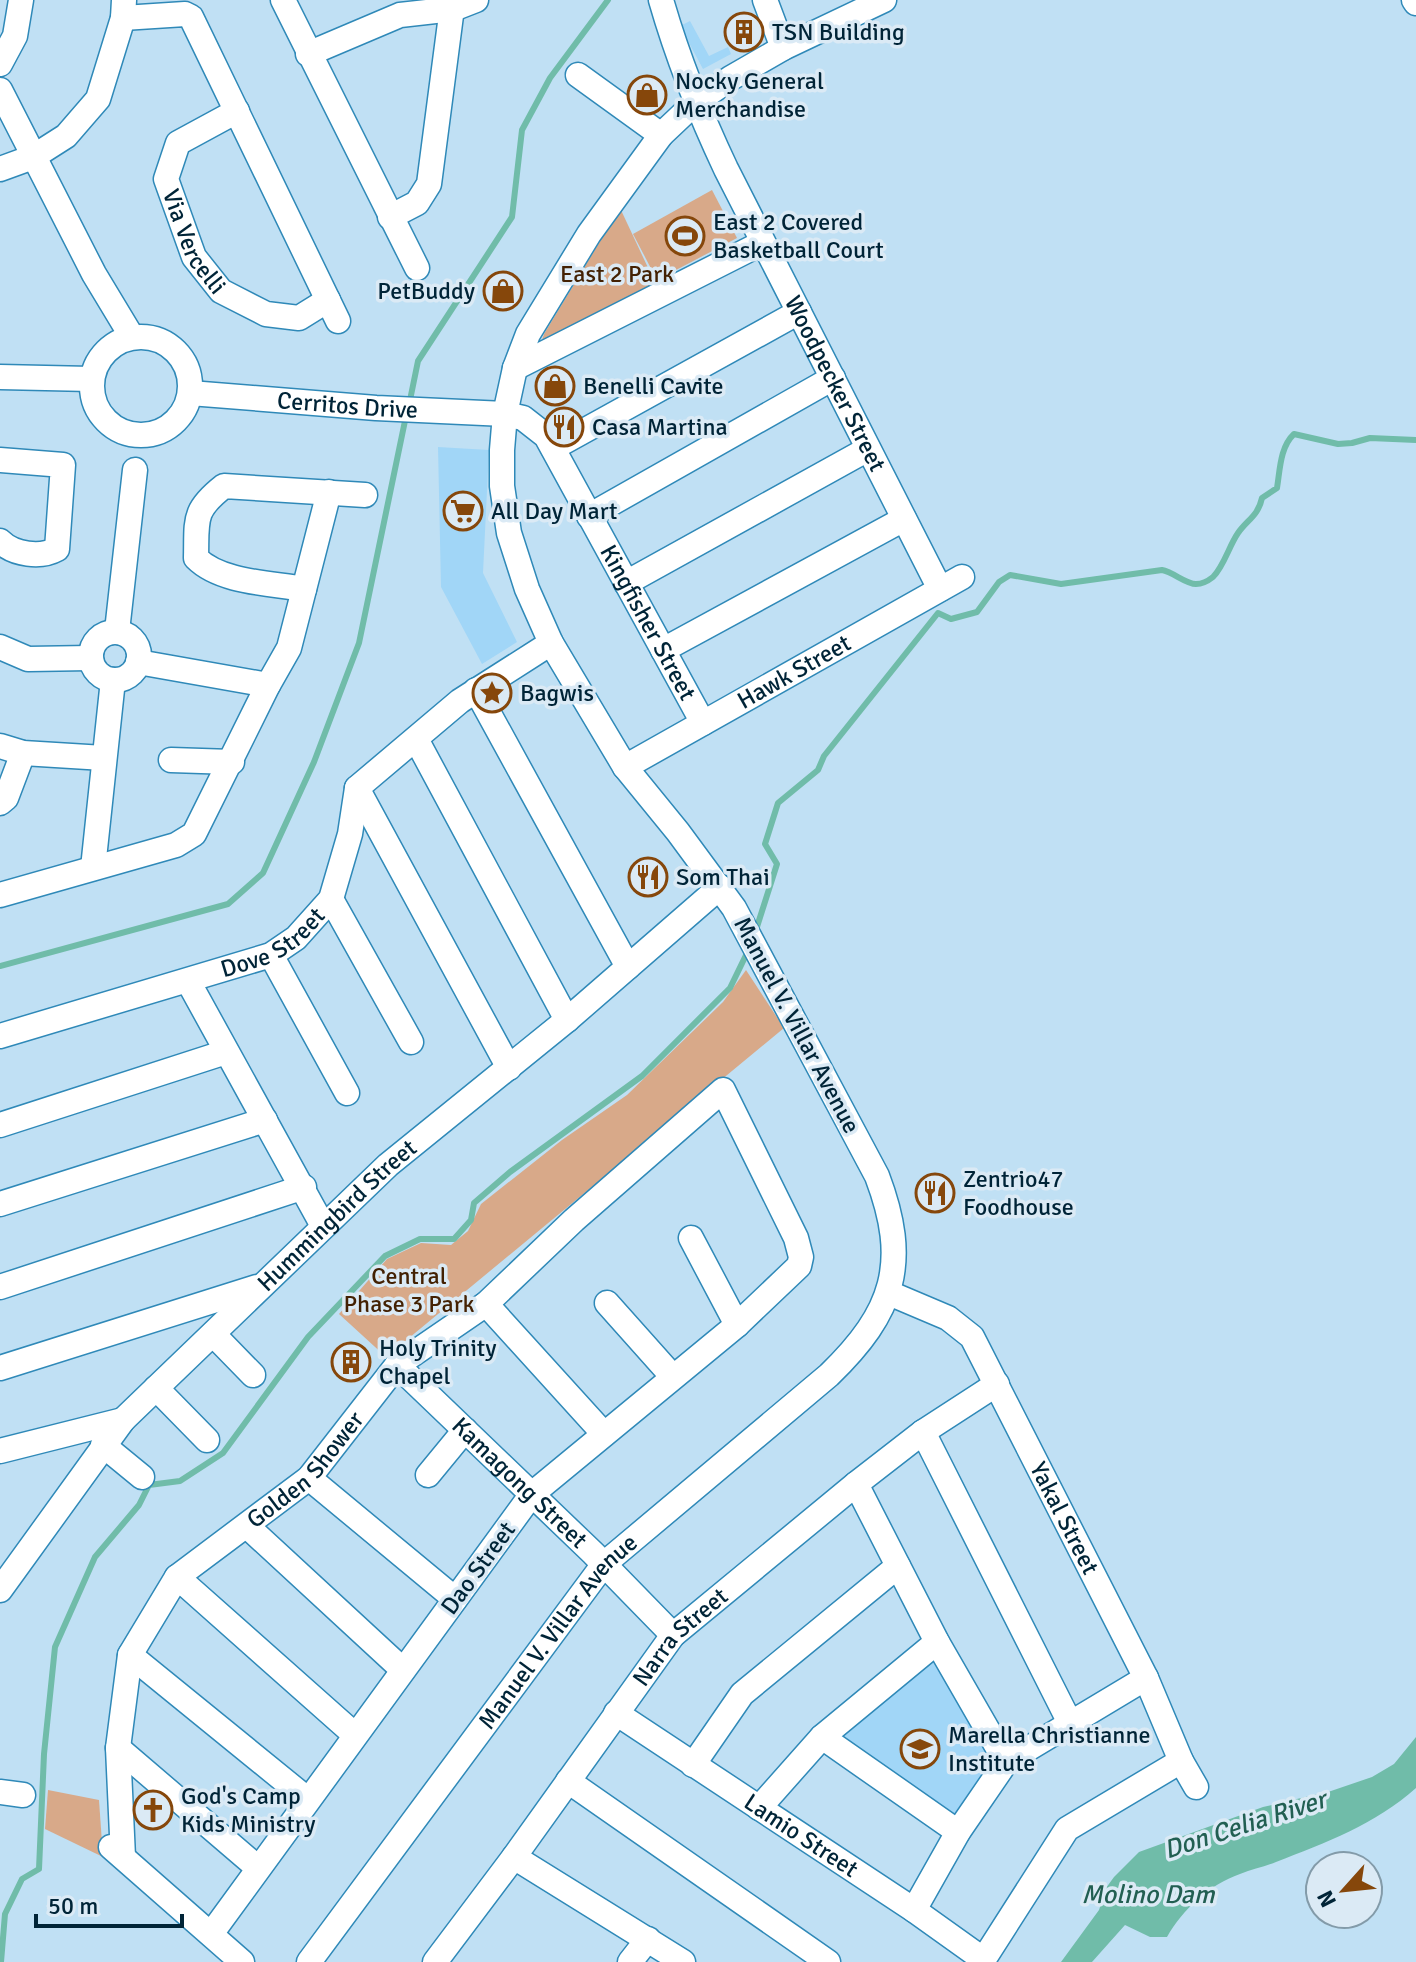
<svg xmlns="http://www.w3.org/2000/svg" width="1416" height="1962" font-family="Signika,sans-serif">
  <style>
    .built { fill: #a1d6f7 }
    .green { fill: #d8a989 }
    .water { fill: #70bca9 }
    .lines { fill: none; stroke-linecap: round; stroke-linejoin: round }
    .stream { stroke: #70bca9; stroke-width: 6 }
    .minor-casing { stroke: #2f89b8; stroke-width: 27 }
    .minor { stroke: #fff; stroke-width: 24 }
    .labels { text-anchor: middle; dominant-baseline: central; stroke-width: 7; stroke-linejoin: round; paint-order: stroke }
    .poi-label { font-size: 24px; fill: #002437; stroke: #dbeaf5; text-anchor: start }
    .street-label { font-size: 24px; fill: #002437; stroke: #dbeaf5 }
    .park-label { font-size: 24px; fill: #432103; stroke: #dbeaf5 }
    .water-label { font-size: 26px; font-style: italic; fill: #225f52; stroke: #dbeaf5 }
  </style>
  <rect width="100%" height="100%" fill="#c0e0f4"/>
  <!-- built -->
  <g class="built">
    <polygon points="690,21 709,56 728,47 731,54 703,69 680,26"/>
    <polygon points="438,447 489,450 483,573 517,642 482,664 441,587"/>
    <polygon points="936,1648 1002,1761 956,1827 828,1737"/>
  </g>
  <!-- green -->
  <g class="green">
    <polygon points="712,190 737,238 657,280 633,234"/>
    <polygon points="620,208 658,289 538,352 544,334"/>
    <polygon points="746,970 784,1028 386,1357 339,1314 387,1259 421,1243 451,1245 468,1231 481,1204 562,1140 627,1095 723,1002"/>
    <polygon points="48,1790 99,1800 103,1857 45,1829"/>
  </g>
  <!-- water -->
  <path class="water" d="M1416 1737V1788C1376 1824 1325 1843 1276 1862 1264 1867 1252 1869 1240 1874 1209 1885 1183 1909 1167 1937H1150L1125 1925 1092 1962H1061L1099 1910 1106 1888 1114 1877 1139 1852 1263 1807 1331 1791 1372 1777 1394 1764Z"/>
  <g class="lines">
    <!-- stream -->
    <g class="stream">
      <polyline points="409,405 418,361 512,217 522,130 550,78 608,0"/>
      <path d="M755 933 777 864 765 844 778 803 818 770 824 756 938 613 951 619 977 612 999 582 1010 575 1061 584 1162 570C1173 572 1186 584 1196 584 1202 584 1208 581 1213 577 1224 566 1229 546 1238 533 1248 519 1258 516 1262 498L1277 488C1280 470 1280 447 1294 434L1338 444 1352 443 1370 438 1416 440"/>
      <polyline points="0,966 228,904 263,873 314,762 359,643 406,416"/>
      <polyline points="1,1962 5,1914 22,1879 39,1869 44,1754 55,1647 95,1557 139,1505 149,1485 180,1481 223,1453 308,1337 385,1256 420,1239 454,1239 471,1220 474,1203 510,1172 642,1076 730,988 748,951"/>
    </g>
    <defs>
      <g id="minor">
        <polyline points="283,0 417,268"/>
        <path id="s1" d="M661 0C678 59 700 114 726 169L940 589"/>
        <polyline points="765,0 783,48"/>
        <polyline points="1414,0 1416,3"/>
        <polyline points="123,18 185,14 191,17 338,321"/>
        <polyline points="308,54 400,15 453,9 476,0"/>
        <polyline points="0,64 15,36 21,0"/>
        <polyline points="578,75 661,135"/>
        <polyline points="0,90 94,274 132,337"/>
        <path id="s2" d="M237 111 178 143 166 179 194 257 221 291 266 314 299 318 328 300"/>
        <polyline points="0,169 33,157 66,136 98,99 123,18 124,0"/>
        <polyline points="390,217 417,203 429,184 453,0"/>
        <circle cx="141" cy="386" r="49"/>
        <polyline points="515,368 762,243"/>
        <polyline points="0,377 91,379"/>
        <path id="s3" d="M190 393 376 408 505 414 523 418 546 436 703 723"/>
        <polyline points="553,448 799,312"/>
        <path d="M0 460 63 465 57 549C41 558 14 555 0 541"/>
        <polyline points="589,516 833,378"/>
        <polyline points="626,583 868,449"/>
        <path d="M304 589C271 583 221 583 196 558 197 520 192 511 224 486L365 495"/>
        <polyline points="117,631 135,470"/>
        <circle cx="115" cy="656" r="24"/>
        <polyline points="0,647 28,659 90,658"/>
        <polyline points="663,650 904,519"/>
        <polyline points="138,662 268,685"/>
        <polyline points="476,690 628,967"/>
        <polyline points="416,739 567,1020"/>
        <polyline points="0,746 23,753 104,758"/>
        <polyline points="171,760 232,762"/>
        <path id="s4" d="M625 767 962 577"/>
        <polyline points="357,788 509,1068"/>
        <polyline points="0,803 6,798 23,753"/>
        <polyline points="93,868 113,680"/>
        <polyline points="0,895 176,845 194,834 268,685 289,648 329,492"/>
        <polyline points="331,899 411,1042"/>
        <polyline points="271,955 347,1093"/>
        <polyline points="188,981 323,1226"/>
        <path id="s5" d="M0 1036 271 955 296 938 331 899 350 834 357 788 460 701 551 643"/>
        <polyline points="0,1125 226,1052"/>
        <polyline points="0,1204 265,1120"/>
        <polyline points="691,1238 737,1325"/>
        <polyline points="0,1287 304,1187"/>
        <path id="s6" d="M889 1293 948 1318 972 1337 1146 1678 1181 1761 1196 1787"/>
        <polyline points="607,1303 673,1377"/>
        <polyline points="486,1304 604,1434"/>
        <polyline points="213,1334 253,1375"/>
        <path id="s7" d="M397 1365 593 1553 673 1635"/>
        <polyline points="0,1368 257,1287"/>
        <polyline points="156,1388 207,1440"/>
        <polyline points="923,1432 1070,1723"/>
        <polyline points="103,1445 142,1477"/>
        <polyline points="0,1451 123,1420"/>
        <polyline points="428,1475 465,1430"/>
        <polyline points="309,1478 455,1599"/>
        <polyline points="856,1484 937,1642 1006,1762"/>
        <polyline points="247,1526 403,1670"/>
        <polyline points="177,1577 355,1735"/>
        <path id="s8" d="M0 1590 123 1420 388 1165 567 1020 720 887"/>
        <polyline points="130,1655 307,1799"/>
        <path id="s9" d="M616 1713 914 1910 984 1960"/>
        <polyline points="822,1737 958,1832"/>
        <polyline points="118,1748 258,1868"/>
        <polyline points="693,1765 742,1694 898,1566"/>
        <polyline points="568,1781 828,1962"/>
        <polyline points="0,1792 23,1795"/>
        <polyline points="759,1808 822,1737 937,1642"/>
        <polyline points="111,1847 242,1962"/>
        <path id="s10" d="M123 1857 118 1748 130 1655 177 1577 309 1478 397 1365 486 1304 574 1220 723 1090 796 1238 801 1257 799 1266 737 1325 532 1494 211 1934"/>
        <polyline points="514,1857 683,1962"/>
        <polyline points="914,1910 958,1832 1006,1762 1146,1678"/>
        <path id="s11" d="M309 1962 604 1564 829 1375C894 1312 910 1263 877 1176L734 908 678 832 625 767 551 643 527 589 509 533 502 486V450L505 414 515 368 528 334 589 234 661 135 696 102 731 78 783 48 884 0"/>
        <path id="s12" d="M435 1962 514 1857 673 1635 856 1484 923 1432 997 1384"/>
        <polyline points="630,1962 648,1939"/>
        <polyline points="982,1962 1067,1829 1181,1761"/>
      </g>
    </defs>
    <!-- minor casing -->
    <use href="#minor" class="minor-casing"/>
    <!-- minor -->
    <use href="#minor" class="minor"/>
  </g>
  <!-- icons -->
  <defs>
    <symbol id="building-ring" viewBox="-11 -11 22 22"><circle r="9.5" fill="#dbeaf5" stroke="#86470b" stroke-width="1.5"/><path d="M-4-6H4V6H1V3H-1V6H-4ZM-2.5-4.3h1.7v1.8h-1.7ZM.8-4.3h1.7v1.8H.8ZM-2.5-1h1.7V.8h-1.7ZM.8-1h1.7V.8H.8Z" fill="#86470b"/></symbol>
    <symbol id="shop-ring" viewBox="-11 -11 22 22"><circle r="9.5" fill="#dbeaf5" stroke="#86470b" stroke-width="1.5"/><path d="M-5-2.5h2.3a2.7 3.5 0 0 1 5.4 0H5L5.5 6h-11ZM-1.5-2.5h3a1.5 2.3 0 0 0-3 0Z" fill="#86470b"/></symbol>
    <symbol id="stadium-ring" viewBox="-11 -11 22 22"><circle r="9.5" fill="#dbeaf5" stroke="#86470b" stroke-width="1.5"/><path d="M0-5a6.5 5 0 1 0 0 10a6.5 5 0 1 0 0-10ZM-3.5-1.8h7v3.6h-7Z" fill="#86470b"/></symbol>
    <symbol id="restaurant-ring" viewBox="-11 -11 22 22"><circle r="9.5" fill="#dbeaf5" stroke="#86470b" stroke-width="1.5"/><path d="M-5-6h1v4h1v-4h1v4h1v-4h1v5L-1.5 .5V6h-2V.5L-5-1ZM5-6V6H3V1.5H1.5Q1.5-4 5-6Z" fill="#86470b"/></symbol>
    <symbol id="supermarket-ring" viewBox="-11 -11 22 22"><circle r="9.5" fill="#dbeaf5" stroke="#86470b" stroke-width="1.5"/><path d="M-6-5.5h2.5l.6 2H6L4.5 2H-2.5L-4.4-4H-6ZM-1.5 3.2a1.3 1.3 0 1 0 .1 0ZM3 3.2a1.3 1.3 0 1 0 .1 0Z" fill="#86470b"/></symbol>
    <symbol id="sight-ring" viewBox="-11 -11 22 22"><circle r="9.5" fill="#dbeaf5" stroke="#86470b" stroke-width="1.5"/><path d="M0-6L1.8-2.2L6-1.7L2.9 1.2L3.7 5.4L0 3.3L-3.7 5.4L-2.9 1.2L-6-1.7L-1.8-2.2Z" fill="#86470b"/></symbol>
    <symbol id="school-ring" viewBox="-11 -11 22 22"><circle r="9.5" fill="#dbeaf5" stroke="#86470b" stroke-width="1.5"/><path d="M0-5L7-2L0 1L-7-2ZM-4 1L0 2.5L4 1V4Q0 6-4 4Z" fill="#86470b"/></symbol>
    <symbol id="church-ring" viewBox="-11 -11 22 22"><circle r="9.5" fill="#dbeaf5" stroke="#86470b" stroke-width="1.5"/><path d="M-1.2-6h2.4v3.5h3.3v2.4h-3.3V6h-2.4V-.1h-3.3v-2.4h3.3Z" fill="#86470b"/></symbol>
  </defs>
  <g fill-rule="evenodd">
    <use href="#building-ring" x="722" y="10" width="44" height="44"/>
    <use href="#shop-ring" x="625" y="73" width="44" height="44"/>
    <use href="#stadium-ring" x="663" y="214" width="44" height="44"/>
    <use href="#shop-ring" x="481" y="269" width="44" height="44"/>
    <use href="#shop-ring" x="533" y="364" width="44" height="44"/>
    <use href="#restaurant-ring" x="542" y="405" width="44" height="44"/>
    <use href="#supermarket-ring" x="441" y="489" width="44" height="44"/>
    <use href="#sight-ring" x="470" y="671" width="44" height="44"/>
    <use href="#restaurant-ring" x="626" y="855" width="44" height="44"/>
    <use href="#restaurant-ring" x="913" y="1171" width="44" height="44"/>
    <use href="#building-ring" x="329" y="1340" width="44" height="44"/>
    <use href="#school-ring" x="898" y="1727" width="44" height="44"/>
    <use href="#church-ring" x="131" y="1788" width="44" height="44"/>
  </g>
  <g class="labels">
    <!-- poi labels -->
    <g class="poi-label">
      <text x="772" y="32">TSN Building</text>
      <text x="675" y="81">Nocky General<tspan x="675" dy="28">Merchandise</tspan></text>
      <text x="713" y="222">East 2 Covered<tspan x="713" dy="28">Basketball Court</tspan></text>
      <text x="475" y="291" text-anchor="end">PetBuddy</text>
      <text x="583" y="386">Benelli Cavite</text>
      <text x="592" y="427">Casa Martina</text>
      <text x="491" y="511">All Day Mart</text>
      <text x="520" y="693">Bagwis</text>
      <text x="676" y="877">Som Thai</text>
      <text x="963" y="1179">Zentrio47<tspan x="963" dy="28">Foodhouse</tspan></text>
      <text x="379" y="1348">Holy Trinity<tspan x="379" dy="28">Chapel</tspan></text>
      <text x="948" y="1735">Marella Christianne<tspan x="948" dy="28">Institute</tspan></text>
      <text x="181" y="1796">God's Camp<tspan x="181" dy="28">Kids Ministry</tspan></text>
    </g>
    <!-- street labels -->
    <g class="street-label">
      <text stroke="none"><textPath href="#s2" startOffset="174">Via Vercelli</textPath></text>
      <text stroke="none"><textPath href="#s1" startOffset="422">Woodpecker Street</textPath></text>
      <text stroke="none"><textPath href="#s3" startOffset="158">Cerritos Drive</textPath></text>
      <text stroke="none"><textPath href="#s3" startOffset="576">Kingfisher Street</textPath></text>
      <text stroke="none"><textPath href="#s4" startOffset="194">Hawk Street</textPath></text>
      <text stroke="none"><textPath href="#s5" startOffset="290">Dove Street</textPath></text>
      <text transform="translate(797 1025) rotate(62)">Manuel V. Villar Avenue</text>
      <text stroke="none"><textPath href="#s8" startOffset="506">Hummingbird Street</textPath></text>
      <text stroke="none"><textPath href="#s10" startOffset="462">Golden Shower</textPath></text>
      <text stroke="none"><textPath href="#s7" startOffset="170">Kamagong Street</textPath></text>
      <text stroke="none"><textPath href="#s6" startOffset="298">Yakal Street</textPath></text>
      <text transform="translate(478 1568) rotate(-54)">Dao Street</text>
      <text stroke="none"><textPath href="#s11" startOffset="414">Manuel V. Villar Avenue</textPath></text>
      <text stroke="none"><textPath href="#s12" startOffset="408">Narra Street</textPath></text>
      <text stroke="none"><textPath href="#s9" startOffset="222">Lamio Street</textPath></text>
    </g>
    <!-- park labels -->
    <g class="park-label">
      <text x="617" y="274">East 2 Park</text>
      <text x="409" y="1276">Central<tspan x="409" dy="28">Phase 3 Park</tspan></text>
    </g>
    <!-- water labels -->
    <g class="water-label">
      <text transform="translate(1245 1825) rotate(-18)">Don Celia River</text>
      <text x="1148" y="1895">Molino Dam</text>
    </g>
  </g>
  <!-- north arrow -->
  <g transform="translate(1344 1890) rotate(243)"><circle r="38" fill="#dbeaf5" stroke="#839ba9" stroke-width="2"/>
  <path d="M0-6L14 30L0 20L-14 30Z" fill="#86470b"/>
  <text y="-12" font-size="22" font-weight="bold" text-anchor="middle" fill="#002437">N</text>
  </g>
  <!-- scale -->
  <path d="M36 1914v12h146v-12" fill="none" stroke="#002437" stroke-width="4"/>
  <text x="48" y="1914" font-size="24" fill="#002437" stroke="#dbeaf5" stroke-width="6" paint-order="stroke">50 m</text>
</svg>
